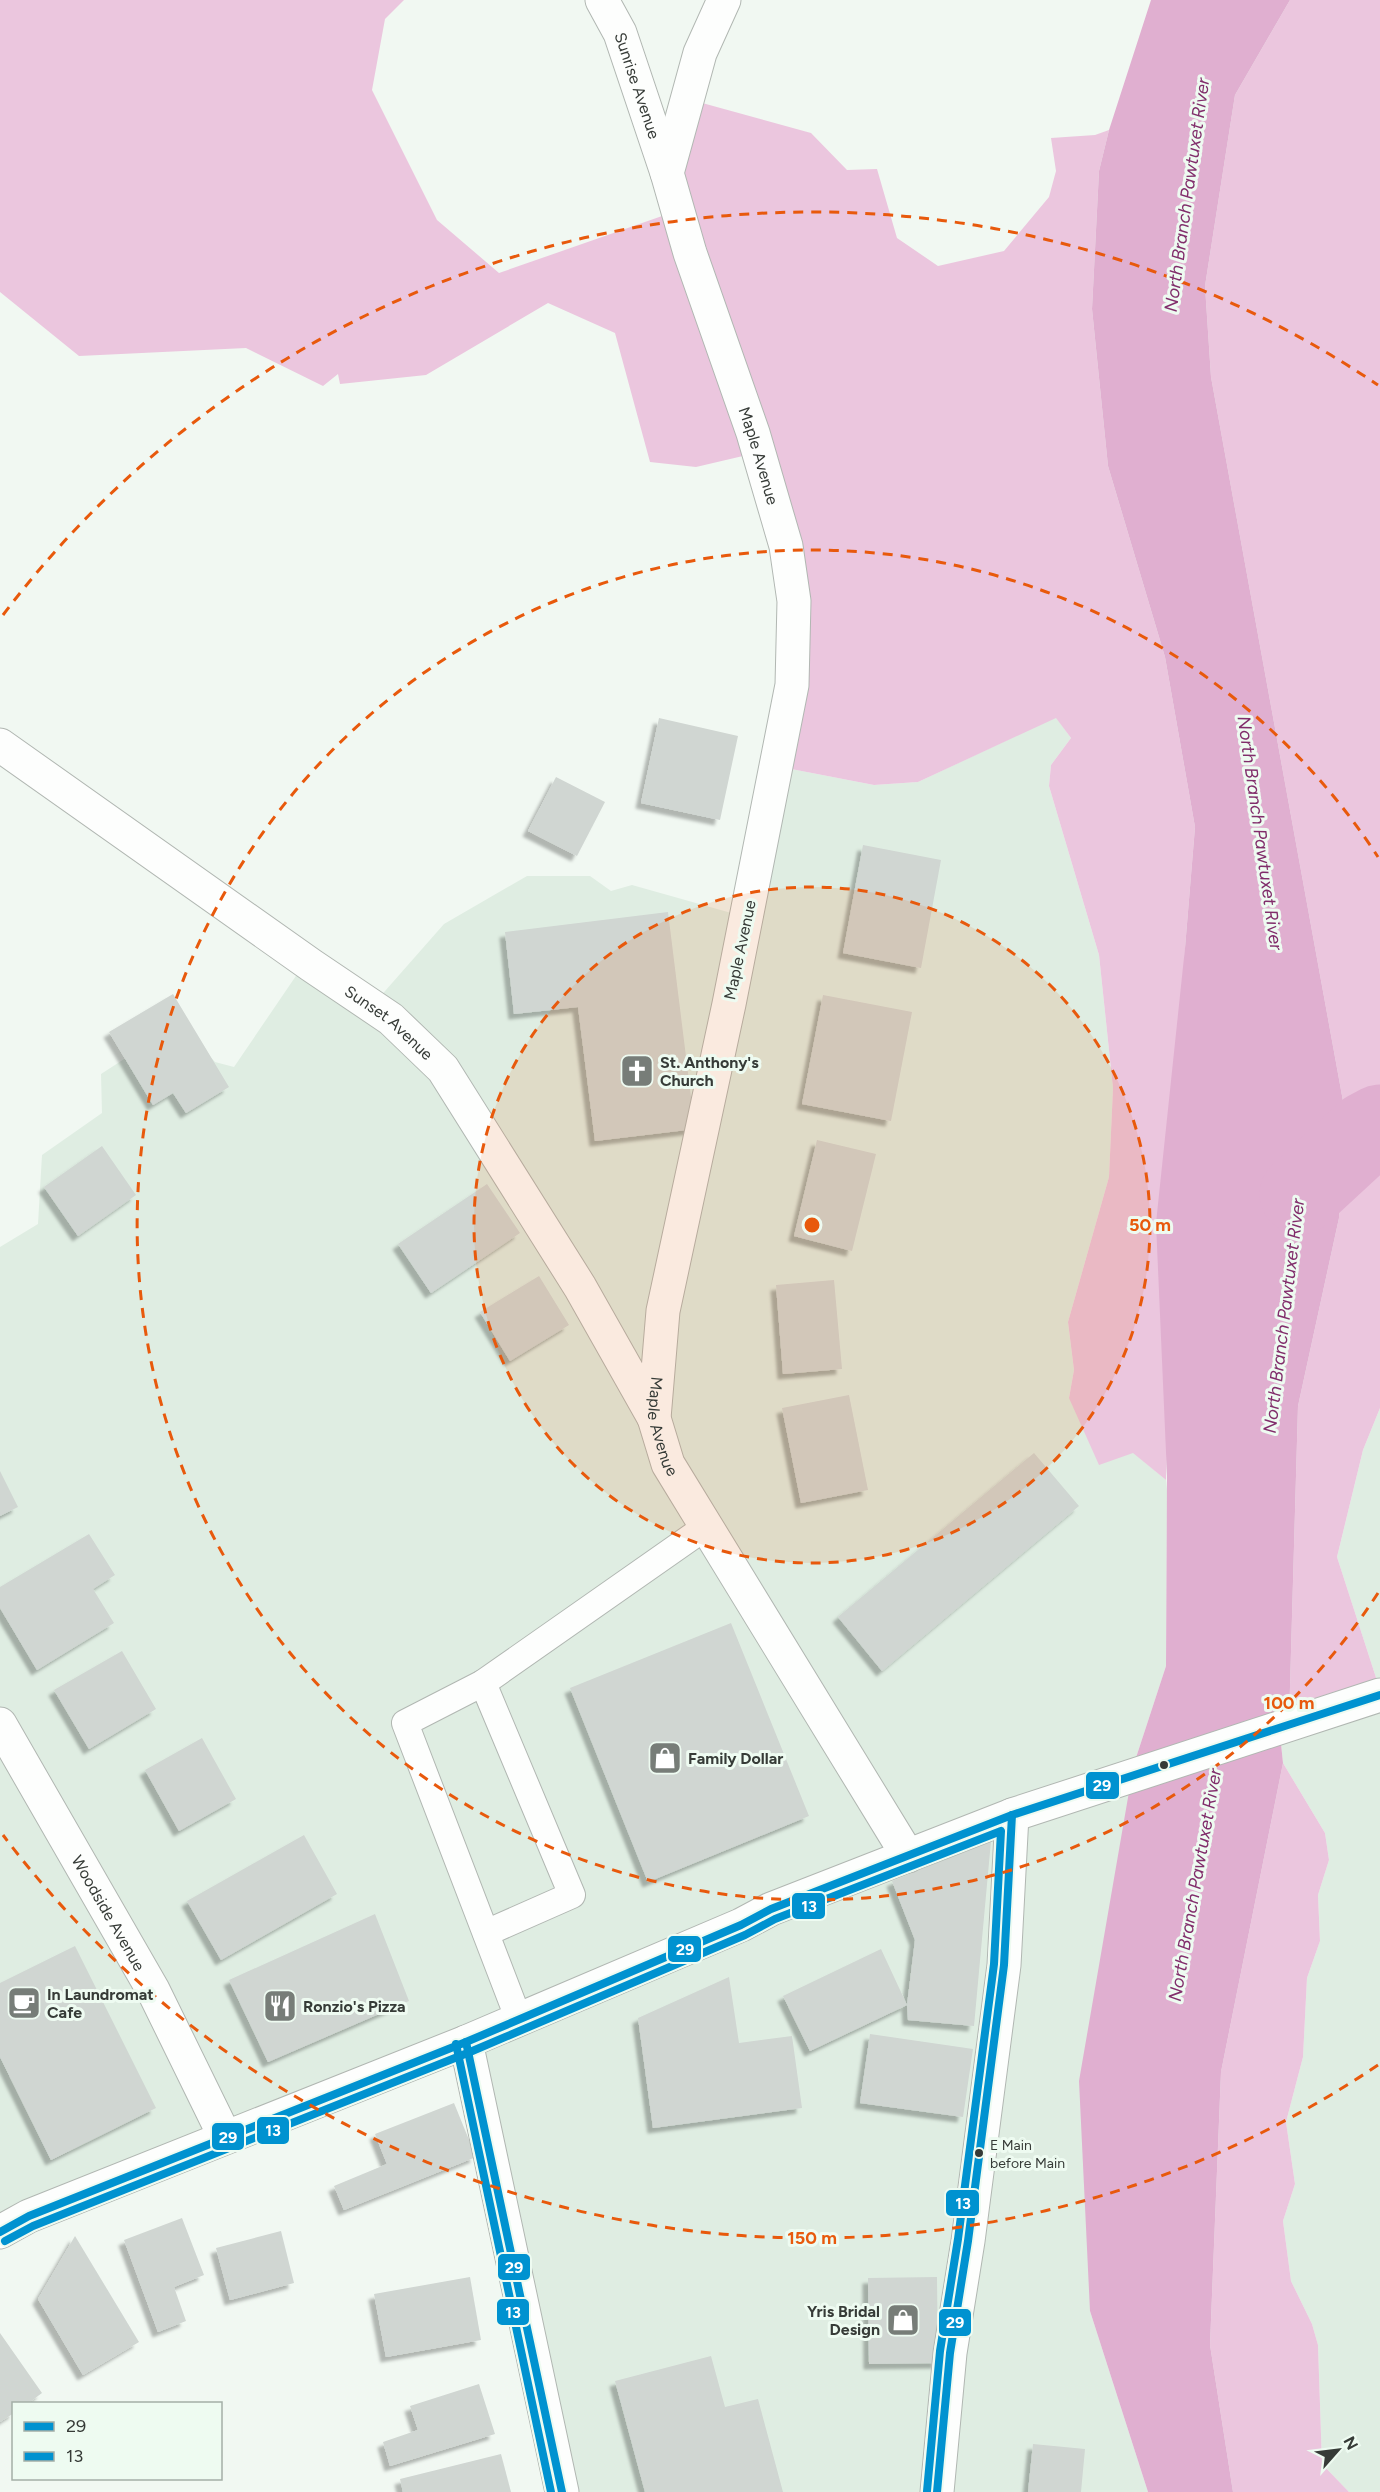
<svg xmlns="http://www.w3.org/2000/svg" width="1380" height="2492" font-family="Figtree,sans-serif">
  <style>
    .built { fill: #dfede2 }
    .forest { fill: #ebc6de }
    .water { fill: #e0afd0 }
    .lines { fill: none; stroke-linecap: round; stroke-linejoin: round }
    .river { stroke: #e0afd0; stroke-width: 81 }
    .building { fill: #d0d6d2; filter: url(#shadow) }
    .lane-casing { stroke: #b1b7b2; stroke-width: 28 }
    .street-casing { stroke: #b1b7b2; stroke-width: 35 }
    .secondary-casing { stroke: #b1b7b2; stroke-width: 35 }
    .lane { stroke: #fdfefd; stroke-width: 26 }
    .street { stroke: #fdfefd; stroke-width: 33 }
    .secondary { stroke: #fdfefd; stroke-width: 33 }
    .bus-1-casing { stroke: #eefbf1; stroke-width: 12 }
    .bus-2-casing { stroke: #eefbf1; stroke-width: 12 }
    .bus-1 { stroke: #0092d0; stroke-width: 8 }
    .bus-2 { stroke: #0092d0; stroke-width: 8 }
    .ring { fill: none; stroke: #e8590c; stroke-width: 3; stroke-dasharray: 10 8 }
    .bus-dot { fill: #363b37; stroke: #eefbf1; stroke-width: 2 }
    .labels { text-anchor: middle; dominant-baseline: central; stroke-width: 6; stroke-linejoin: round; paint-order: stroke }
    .bus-label { font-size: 14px; fill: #363b37; stroke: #eefbf1; text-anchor: start }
    .street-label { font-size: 16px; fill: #363b37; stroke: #eefbf1 }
    .poi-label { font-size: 16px; font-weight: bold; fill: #363b37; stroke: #eefbf1; text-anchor: start }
    .water-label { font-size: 18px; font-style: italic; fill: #812d6b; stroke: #eefbf1 }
    .centre { fill: #e8590c; stroke: #eefbf1; stroke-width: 3 }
    .ring-label { font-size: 18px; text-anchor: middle; font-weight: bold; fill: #e8590c; stroke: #eefbf1; stroke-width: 6; stroke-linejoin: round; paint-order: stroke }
    .line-badge { stroke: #eefbf1; stroke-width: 2 }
    .badge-label { font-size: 16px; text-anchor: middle; font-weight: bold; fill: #fff }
  </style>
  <defs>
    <filter id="shadow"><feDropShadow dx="-5.5" dy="5.5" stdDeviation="1.5" flood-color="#0004"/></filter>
  </defs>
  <rect width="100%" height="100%" fill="#f1f8f2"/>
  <!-- built -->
  <g class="built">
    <polygon points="1056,717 1071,738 1051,765 1049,786 1099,955 1113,1088 1109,1177 1068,1322 1074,1370 1069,1398 1166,1480 1167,1490 1166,1666 1130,1776 1090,2311 1148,2492 568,2492 472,2050 0,2238 0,1247 38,1224 42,1155 102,1113 101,1074 180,1023 215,1062 234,1067 302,967 378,999 444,924 527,876 590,876 611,891 632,885 742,916 786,768 874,785 918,782"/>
    <polygon points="1380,1408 1380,1690 1337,1557 1363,1450"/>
    <polygon points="1380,1694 1380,2492 1349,2492 1322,2464 1318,2345 1312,2324 1291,2281 1283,2221 1295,2184 1286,2122 1303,2057 1307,1978 1320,1941 1318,1895 1329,1860 1325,1833 1283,1763 1280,1734"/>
  </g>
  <!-- forest -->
  <g class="forest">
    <polygon points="0,0 404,0 385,19 372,90 437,220 499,273 665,215 695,101 811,133 847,170 877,169 897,238 938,266 1004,251 1049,197 1056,171 1051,138 1095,135 1109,130 1099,171 1092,309 1108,466 1165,657 1195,827 1185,948 1166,1480 1133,1453 1099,1465 1069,1398 1074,1370 1068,1322 1109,1177 1113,1088 1099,955 1049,786 1051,765 1071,738 1056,718 918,782 874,785 786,768 798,685 760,452 696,467 650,462 615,333 548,303 426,375 340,384 338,374 323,386 246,348 79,356 0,292"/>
    <polygon points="1290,0 1380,0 1380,1408 1363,1450 1337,1557 1380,1690 1289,1722 1298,1406 1339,1218 1345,1112 1211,377 1205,286 1235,95"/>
    <polygon points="1283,1763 1325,1833 1329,1860 1318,1895 1320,1941 1307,1978 1303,2057 1286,2122 1295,2184 1283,2221 1291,2281 1312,2324 1318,2345 1322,2464 1349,2492 1233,2492 1210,2345 1221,2072"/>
  </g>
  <!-- water -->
  <polygon class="water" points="1151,0 1290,0 1235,95 1205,286 1211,377 1345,1112 1339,1218 1298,1406 1289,1722 1280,1734 1283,1763 1221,2072 1210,2345 1233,2492 1148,2492 1090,2311 1079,2081 1130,1786 1130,1776 1166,1666 1167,1475 1156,1223 1185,948 1195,827 1165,657 1108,466 1092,309 1099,171 1109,130"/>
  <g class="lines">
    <!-- river -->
    <polyline class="river" points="1300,1194 1367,1132 1380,1125"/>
  </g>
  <!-- building -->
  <g class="building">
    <polygon points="659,718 738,736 720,820 641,803"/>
    <polygon points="556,777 605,802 577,856 528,831"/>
    <polygon points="863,845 941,860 921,968 843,953"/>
    <polygon points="668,912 695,1129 595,1141 578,1007 514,1014 505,932"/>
    <polygon points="173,994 229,1087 186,1113 173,1093 153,1105 109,1032"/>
    <polygon points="823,995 912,1012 891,1121 802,1104"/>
    <polygon points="817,1140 876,1154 852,1251 794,1236"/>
    <polygon points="102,1146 136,1195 78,1236 44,1187"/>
    <polygon points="487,1184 520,1233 431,1293 398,1244"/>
    <polygon points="539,1276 569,1325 510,1361 480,1312"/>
    <polygon points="834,1280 842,1369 783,1374 776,1285"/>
    <polygon points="849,1395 868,1490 801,1503 782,1408"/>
    <polygon points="1034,1453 1079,1506 882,1671 838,1617"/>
    <polygon points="0,1471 18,1507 0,1516"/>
    <polygon points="89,1534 115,1575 93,1589 114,1623 37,1670 0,1608 0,1587"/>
    <polygon points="731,1623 809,1816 648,1882 570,1688"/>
    <polygon points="122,1651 156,1709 89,1749 54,1690"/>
    <polygon points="202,1738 236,1799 179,1831 145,1770"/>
    <polygon points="304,1835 337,1894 221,1960 187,1901"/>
    <polygon points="991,1841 974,2026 908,2020 907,2005 915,1940 892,1881"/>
    <polygon points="375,1914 409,2001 268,2062 229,1980"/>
    <polygon points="75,1946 156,2108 51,2160 0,2057 0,1983"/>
    <polygon points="881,1949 907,2005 810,2051 783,1996"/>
    <polygon points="729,1977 739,2043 792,2036 802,2108 653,2128 638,2018"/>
    <polygon points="870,2034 973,2049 963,2117 860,2103"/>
    <polygon points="454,2103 476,2157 344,2210 334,2186 387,2164 375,2134"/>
    <polygon points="182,2218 204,2275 174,2287 186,2321 158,2332 124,2240"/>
    <polygon points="281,2231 294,2283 230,2300 216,2248"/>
    <polygon points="75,2236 139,2342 83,2375 38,2299"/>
    <polygon points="470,2277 481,2340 386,2357 374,2294"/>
    <polygon points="937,2277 938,2363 869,2364 868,2278"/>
    <polygon points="0,2333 42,2393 27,2404 14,2404 14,2413 0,2422"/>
    <polygon points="711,2356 725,2407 758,2399 783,2492 645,2492 615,2381"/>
    <polygon points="479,2384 495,2434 390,2466 383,2442 418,2430 410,2406"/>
    <polygon points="1033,2444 1085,2449 1081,2492 1028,2492"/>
    <polygon points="501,2454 511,2492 403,2492 400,2479"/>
  </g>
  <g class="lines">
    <defs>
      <g id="lane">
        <polyline points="483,1683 572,1895 486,1933"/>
        <polyline points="519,2020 405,1723 483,1683 707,1526"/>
      </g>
      <g id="street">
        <path id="s1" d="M602 0 620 33 667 173"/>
        <path id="s2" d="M724 0 700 53 667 173 690 253 753 433 786 546 794 601 792 685 729 1004 663 1311 654 1418 668 1464 908 1856"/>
        <path id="s3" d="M0 745 311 965 391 1019 443 1069 580 1287 654 1418"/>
      </g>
      <g id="secondary">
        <path id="s4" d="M0 1724 153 1990 225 2137"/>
        <polyline points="466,2042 562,2492"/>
        <polyline points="0,2232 29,2216 466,2042 741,1925 771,1909 1012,1815 1380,1695"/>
        <polyline points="937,2492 950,2353 968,2241 1004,1965 1012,1815"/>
      </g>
    </defs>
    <!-- lane casing -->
    <use href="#lane" class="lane-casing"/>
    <!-- street casing -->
    <use href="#street" class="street-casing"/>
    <!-- secondary casing -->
    <use href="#secondary" class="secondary-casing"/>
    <!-- lane -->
    <use href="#lane" class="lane"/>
    <!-- street -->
    <use href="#street" class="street"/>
    <!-- secondary -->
    <use href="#secondary" class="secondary"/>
    <defs>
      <g id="bus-1">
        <polyline points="466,2042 562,2492"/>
        <polyline points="0,2232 29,2216 466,2042 741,1925 771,1909 1012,1815 1380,1695"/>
        <polyline points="937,2492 950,2353 968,2241 1004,1965 1012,1815"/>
      </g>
      <g id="bus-2">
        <polyline points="456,2044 551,2492"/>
        <polyline points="5,2241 33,2226 470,2052 745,1935 775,1919 1001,1831 994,1964 958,2239 940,2351 927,2491"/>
      </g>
    </defs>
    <!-- bus-1 casing -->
    <use href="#bus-1" class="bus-1-casing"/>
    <!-- bus-2 casing -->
    <use href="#bus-2" class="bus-2-casing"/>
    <!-- bus-1 -->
    <use href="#bus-1" class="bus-1"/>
    <!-- bus-2 -->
    <use href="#bus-2" class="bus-2"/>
  </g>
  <!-- distance rings -->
  <circle cx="812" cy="1225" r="338" fill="#e8590c" fill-opacity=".12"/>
  <g class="ring">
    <circle cx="812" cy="1225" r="338"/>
    <path d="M1378 1593A675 675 0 1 1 1378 857"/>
    <path d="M1378 2065A1013 1013 0 0 1 3 1835M3 615A1013 1013 0 0 1 1378 385"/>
  </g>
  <!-- icons -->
  <defs>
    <symbol id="church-square" viewBox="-11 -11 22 22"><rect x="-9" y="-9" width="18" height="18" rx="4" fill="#777d78" stroke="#eefbf1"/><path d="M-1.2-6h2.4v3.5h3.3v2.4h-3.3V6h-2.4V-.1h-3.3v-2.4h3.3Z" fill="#fff"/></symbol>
    <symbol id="shop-square" viewBox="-11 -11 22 22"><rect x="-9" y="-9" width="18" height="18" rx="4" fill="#777d78" stroke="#eefbf1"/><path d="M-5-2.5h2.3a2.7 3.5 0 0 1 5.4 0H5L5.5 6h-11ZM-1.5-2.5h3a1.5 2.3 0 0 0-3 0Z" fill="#fff"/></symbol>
    <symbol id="cafe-square" viewBox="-11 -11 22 22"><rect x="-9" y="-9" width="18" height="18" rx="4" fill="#777d78" stroke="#eefbf1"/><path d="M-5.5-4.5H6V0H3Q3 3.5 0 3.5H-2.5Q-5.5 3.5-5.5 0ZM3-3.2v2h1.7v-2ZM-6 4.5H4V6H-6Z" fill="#fff"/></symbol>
    <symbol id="restaurant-square" viewBox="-11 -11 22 22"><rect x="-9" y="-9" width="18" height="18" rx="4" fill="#777d78" stroke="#eefbf1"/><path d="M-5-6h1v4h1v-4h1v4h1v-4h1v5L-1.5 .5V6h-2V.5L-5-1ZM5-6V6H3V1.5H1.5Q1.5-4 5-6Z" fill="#fff"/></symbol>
  </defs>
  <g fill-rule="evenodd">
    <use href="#church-square" x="618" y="1052" width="38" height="38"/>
    <use href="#shop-square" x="646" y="1739" width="38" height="38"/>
    <use href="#cafe-square" x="5" y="1984" width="38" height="38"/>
    <use href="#restaurant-square" x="261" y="1987" width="38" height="38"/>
    <use href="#shop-square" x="884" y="2301" width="38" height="38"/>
  </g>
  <!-- markers -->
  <g class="bus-dot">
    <circle cx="1164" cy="1765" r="5"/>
    <circle cx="979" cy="2153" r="5"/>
  </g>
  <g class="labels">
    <!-- bus labels -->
    <g class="bus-label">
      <text x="990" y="2145">E Main<tspan x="990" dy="18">before Main</tspan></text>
    </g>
    <!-- street labels -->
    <g class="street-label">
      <text stroke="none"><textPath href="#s1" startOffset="93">Sunrise Avenue</textPath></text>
      <text stroke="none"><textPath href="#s2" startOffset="480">Maple Avenue</textPath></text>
      <text transform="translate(740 950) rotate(-78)">Maple Avenue</text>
      <text stroke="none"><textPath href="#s3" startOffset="478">Sunset Avenue</textPath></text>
      <text stroke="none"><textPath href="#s2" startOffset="1470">Maple Avenue</textPath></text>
      <text stroke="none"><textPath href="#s4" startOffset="218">Woodside Avenue</textPath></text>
    </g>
    <!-- poi labels -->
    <g class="poi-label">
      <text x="660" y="1062">St. Anthony's<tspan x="660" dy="18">Church</tspan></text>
      <text x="688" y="1758">Family Dollar</text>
      <text x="47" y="1994">In Laundromat<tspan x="47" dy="18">Cafe</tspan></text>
      <text x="303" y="2006">Ronzio's Pizza</text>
      <text x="880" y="2311" text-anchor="end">Yris Bridal<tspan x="880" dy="18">Design</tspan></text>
    </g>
    <!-- water labels -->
    <g class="water-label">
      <text transform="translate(1187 195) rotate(-82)">North Branch Pawtuxet River</text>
      <text transform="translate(1260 833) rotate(82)">North Branch Pawtuxet River</text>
      <text transform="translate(1284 1316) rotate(-83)">North Branch Pawtuxet River</text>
      <text transform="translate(1195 1885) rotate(-80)">North Branch Pawtuxet River</text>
    </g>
  </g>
  <circle cx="812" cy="1225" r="9" class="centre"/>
  <g class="ring-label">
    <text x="1150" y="1231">50 m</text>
    <text x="1289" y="1709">100 m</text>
    <text x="812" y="2244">150 m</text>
  </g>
  <g class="line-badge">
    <rect x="1085" y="1771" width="35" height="29" rx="6" fill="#0092d0"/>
    <rect x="791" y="1892" width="35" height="28" rx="6" fill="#0092d0"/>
    <rect x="667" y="1935" width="35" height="28" rx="6" fill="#0092d0"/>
    <rect x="256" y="2116" width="34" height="29" rx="6" fill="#0092d0"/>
    <rect x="211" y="2122" width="34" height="29" rx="6" fill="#0092d0"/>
    <rect x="945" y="2189" width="35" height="28" rx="6" fill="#0092d0"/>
    <rect x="497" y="2253" width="34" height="28" rx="6" fill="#0092d0"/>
    <rect x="496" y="2298" width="34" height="28" rx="6" fill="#0092d0"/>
    <rect x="938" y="2308" width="34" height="29" rx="6" fill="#0092d0"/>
  </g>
  <g class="badge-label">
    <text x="1102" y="1791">29</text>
    <text x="809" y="1912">13</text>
    <text x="685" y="1955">29</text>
    <text x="273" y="2136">13</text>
    <text x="228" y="2143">29</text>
    <text x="963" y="2209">13</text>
    <text x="514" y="2273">29</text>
    <text x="513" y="2318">13</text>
    <text x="955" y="2328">29</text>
  </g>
  <!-- legend -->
  <rect x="12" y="2402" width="210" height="78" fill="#eefbf1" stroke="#a4aea7" stroke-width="1.5"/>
  <rect x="24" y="2422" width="30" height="9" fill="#0092d0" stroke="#a4aea7" stroke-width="1.5"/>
  <text x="66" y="2432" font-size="18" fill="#363b37">29</text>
  <rect x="24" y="2452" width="30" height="9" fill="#0092d0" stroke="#a4aea7" stroke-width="1.5"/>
  <text x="66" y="2462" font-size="18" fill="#363b37">13</text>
  <!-- north arrow -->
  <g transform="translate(1338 2450) rotate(62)" stroke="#eefbf1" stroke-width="4.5" paint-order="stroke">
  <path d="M0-4.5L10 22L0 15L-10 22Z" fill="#363b37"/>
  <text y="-9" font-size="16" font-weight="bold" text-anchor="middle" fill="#363b37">N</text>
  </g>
</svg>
